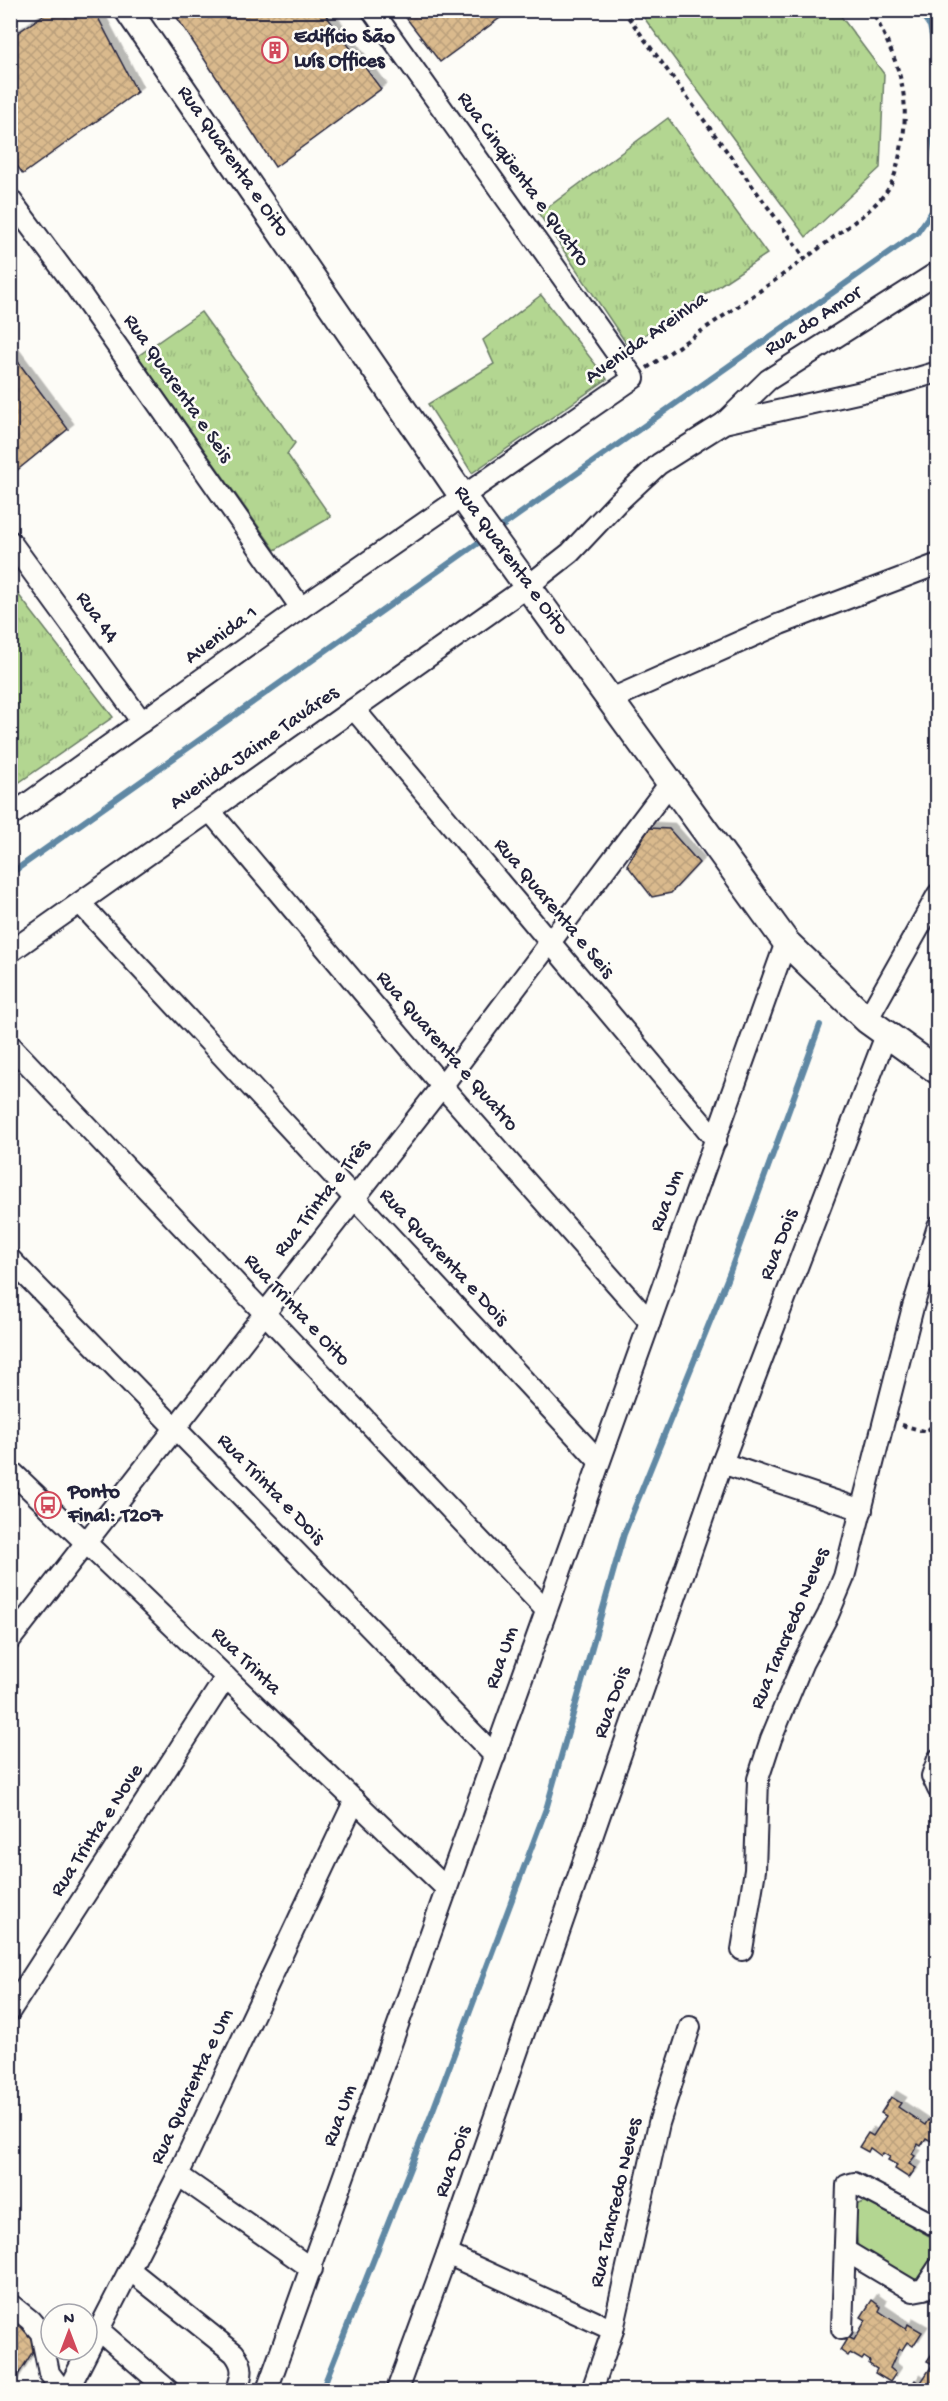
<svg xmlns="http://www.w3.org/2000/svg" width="948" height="2401" font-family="'Gochi Hand',sans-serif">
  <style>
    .grass { fill: url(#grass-tufts); stroke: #6a7c66; stroke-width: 1.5 }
    .park { fill: #b3d691; stroke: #6a7c66; stroke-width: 1.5 }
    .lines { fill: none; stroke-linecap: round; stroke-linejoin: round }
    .stream { stroke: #6088a4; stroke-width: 6 }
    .building { fill: url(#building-cross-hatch); stroke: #22223b; stroke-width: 1.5; filter: url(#shadow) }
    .minor-casing { stroke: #22223b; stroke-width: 24 }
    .major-casing { stroke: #22223b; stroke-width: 30 }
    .path { stroke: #22223b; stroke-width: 4; stroke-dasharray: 4.5 4.5; stroke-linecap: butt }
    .minor { stroke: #fdfcf7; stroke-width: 20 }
    .major { stroke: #fdfcf7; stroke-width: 26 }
    .labels { text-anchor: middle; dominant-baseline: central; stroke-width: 5; stroke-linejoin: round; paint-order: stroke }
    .poi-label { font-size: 21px; font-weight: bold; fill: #22223b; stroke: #fdfcf7; text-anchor: start }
    .street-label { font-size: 21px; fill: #22223b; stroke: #fdfcf7 }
  </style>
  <defs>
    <pattern id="grass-tufts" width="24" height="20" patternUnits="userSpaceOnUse" patternTransform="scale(1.5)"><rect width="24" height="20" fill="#b3d691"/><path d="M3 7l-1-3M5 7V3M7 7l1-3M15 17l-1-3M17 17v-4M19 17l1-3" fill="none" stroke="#9ab77e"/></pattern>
    <pattern id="building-cross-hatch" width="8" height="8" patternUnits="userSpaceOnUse" patternTransform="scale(1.5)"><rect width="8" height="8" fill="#daba8d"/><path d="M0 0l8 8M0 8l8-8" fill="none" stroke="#bba07b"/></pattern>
    <filter id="shadow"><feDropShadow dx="5.5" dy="-5.5" stdDeviation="0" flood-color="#0004"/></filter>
  </defs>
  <rect width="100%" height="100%" fill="#fdfcf7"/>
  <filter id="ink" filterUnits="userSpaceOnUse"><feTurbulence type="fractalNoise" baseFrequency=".0167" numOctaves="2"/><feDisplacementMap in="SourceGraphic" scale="12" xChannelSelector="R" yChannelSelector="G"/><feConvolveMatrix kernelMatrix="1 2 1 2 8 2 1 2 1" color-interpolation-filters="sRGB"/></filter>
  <g filter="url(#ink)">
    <!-- grass -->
    <g class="grass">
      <polygon points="639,11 837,11 884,74 880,168 806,237"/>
      <polygon points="668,118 767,254 628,346 539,214"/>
      <polygon points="541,295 607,379 472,473 428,404 494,364 483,340"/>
      <polygon points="201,312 295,443 287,454 331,517 275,550 138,356"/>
      <polygon points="11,585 113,717 11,788 10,788"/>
    </g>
    <!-- park -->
    <polygon class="park" points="867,2201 938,2241 937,2254 923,2280 915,2282 858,2248 854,2211 858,2204"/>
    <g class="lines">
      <!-- stream -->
      <g class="stream">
        <polyline points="919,10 930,26 938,65"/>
        <polyline points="938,80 933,137 938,175"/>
        <polyline points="494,532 917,233 938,203"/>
        <polyline points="10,874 485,538"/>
        <polyline points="322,2390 433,2110 547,1806 624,1534 728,1277 820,1025"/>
      </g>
    </g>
    <!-- building -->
    <g class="building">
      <polygon points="51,10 94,10 137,92 23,174 10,156 10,38"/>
      <polygon points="172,10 322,10 381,89 275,167"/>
      <polygon points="400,10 511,10 440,62"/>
      <polygon points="10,351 68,429 10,476"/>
      <polygon points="649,828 669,829 699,863 671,893 652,897 627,865"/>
      <polygon points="891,2097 901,2103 898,2107 925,2125 928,2120 938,2126 938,2134 933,2142 926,2138 921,2146 918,2144 912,2154 915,2156 909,2164 916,2168 909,2178 895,2169 897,2165 888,2160 890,2157 883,2153 881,2156 870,2148 868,2152 859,2147 868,2133 873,2136 886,2116 881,2113"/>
      <polygon points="872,2300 881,2307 879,2311 906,2329 908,2324 922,2332 913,2346 907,2342 902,2350 899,2348 890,2368 896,2373 890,2382 875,2373 877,2369 869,2364 870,2361 864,2357 862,2360 850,2353 848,2356 840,2350 848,2337 854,2340 866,2320 861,2317"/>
      <polygon points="10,2316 40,2340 10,2388"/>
      <polygon points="938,2345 938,2390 908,2390 915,2380 920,2384 933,2364 927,2361"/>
    </g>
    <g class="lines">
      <defs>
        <g id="minor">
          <polyline points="10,199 75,286 301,608"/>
          <polyline points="724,423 768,380 938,272"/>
          <polyline points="10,541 142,722"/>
          <polyline points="609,700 780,624 938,564"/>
          <polyline points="354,709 716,1140"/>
          <polyline points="210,811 442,1086 650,1322"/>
          <polyline points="10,816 301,608 634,378 372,10"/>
          <polyline points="80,903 599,1461"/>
          <polyline points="10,952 528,586 570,553 617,503 659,464 724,423 893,385 938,372"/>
          <polyline points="867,1020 938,894"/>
          <polyline points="10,1045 546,1610"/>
          <polyline points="10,1259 495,1756"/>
          <polyline points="722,1463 862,1510"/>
          <polyline points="10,1470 447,1889"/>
          <polyline points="10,1640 442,1086 670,783"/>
          <polyline points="938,1759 932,1776 938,1789"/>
          <polyline points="742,1950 755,1870 758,1779 771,1739 803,1662 828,1615 844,1577 913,1307 938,1226"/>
          <polyline points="10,2011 226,1677"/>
          <polyline points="178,2175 312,2269"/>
          <polyline points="846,2251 913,2291 924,2289 938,2268"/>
          <polyline points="447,2254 613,2330"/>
          <path d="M130 2270 234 2353C245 2367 242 2375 237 2390"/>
          <polyline points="10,2304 30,2320 41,2333 49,2373 62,2390"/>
          <polyline points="842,2329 847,2185 854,2183 938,2227"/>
          <polyline points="99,2330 168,2390"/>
          <polyline points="68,2390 178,2175 355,1800"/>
          <polyline points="267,2390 786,942"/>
          <polyline points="397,2390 447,2254 722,1463 886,1035"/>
          <polyline points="592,2390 613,2330 659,2123 690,2027"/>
        </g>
        <polyline id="major" points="128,10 470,507 786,942 867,1020 938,1071"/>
      </defs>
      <!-- minor casing -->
      <use href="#minor" class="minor-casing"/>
      <!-- major casing -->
      <use href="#major" class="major-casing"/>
      <!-- path -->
      <g class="path">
        <polyline points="623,10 806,259"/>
        <path d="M647 368C708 326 771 285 830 240 848 226 872 211 886 192 894 182 897 167 900 154 913 94 898 63 872 10"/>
        <polyline points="902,1425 927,1432 938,1416"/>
      </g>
      <!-- minor -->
      <use href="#minor" class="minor"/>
      <!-- major -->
      <use href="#major" class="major"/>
    </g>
  </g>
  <!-- icons -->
  <defs>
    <symbol id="building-ring" viewBox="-11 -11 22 22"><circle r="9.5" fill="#fdfcf7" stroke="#d1495b" stroke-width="1.5"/><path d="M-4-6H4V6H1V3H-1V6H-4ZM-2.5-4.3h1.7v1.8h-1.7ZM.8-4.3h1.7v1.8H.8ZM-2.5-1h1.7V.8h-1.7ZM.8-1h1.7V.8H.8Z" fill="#d1495b"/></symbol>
    <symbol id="bus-ring" viewBox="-11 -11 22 22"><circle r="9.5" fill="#fdfcf7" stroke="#d1495b" stroke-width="1.5"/><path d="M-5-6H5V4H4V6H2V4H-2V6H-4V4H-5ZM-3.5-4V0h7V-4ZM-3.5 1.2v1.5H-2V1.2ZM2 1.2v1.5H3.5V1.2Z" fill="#d1495b"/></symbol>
  </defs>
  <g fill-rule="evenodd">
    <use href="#building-ring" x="260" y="35" width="30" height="30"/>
    <use href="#bus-ring" x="33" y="1490" width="30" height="30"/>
  </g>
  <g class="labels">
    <!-- poi labels -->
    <g class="poi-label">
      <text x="294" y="38">Edifício São<tspan x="294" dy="24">Luís Offices</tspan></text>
      <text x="68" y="1493">Ponto<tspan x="68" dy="24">Final: T207</tspan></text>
    </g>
    <!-- street labels -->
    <g class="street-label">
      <text transform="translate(232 162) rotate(55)">Rua Quarenta e Oito</text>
      <text transform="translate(522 180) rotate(54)">Rua Cinqüenta e Quatro</text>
      <text transform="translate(814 322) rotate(-33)">Rua do Amor</text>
      <text transform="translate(647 339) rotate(-35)">Avenida Areinha</text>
      <text transform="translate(177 389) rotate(55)">Rua Quarenta e Seis</text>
      <text transform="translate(510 561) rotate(54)">Rua Quarenta e Oito</text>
      <text transform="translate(96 618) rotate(54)">Rua 44</text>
      <text transform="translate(222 636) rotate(-36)">Avenida 1</text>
      <text transform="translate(255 749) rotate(-35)">Avenida Jaime Taváres</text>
      <text transform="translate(553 909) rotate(50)">Rua Quarenta e Seis</text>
      <text transform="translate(446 1052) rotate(49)">Rua Quarenta e Quatro</text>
      <text transform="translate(323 1199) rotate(-52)">Rua Trinta e Três</text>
      <text transform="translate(668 1201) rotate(-70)">Rua Um</text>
      <text transform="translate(780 1245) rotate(-69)">Rua Dois</text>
      <text transform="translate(443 1258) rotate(47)">Rua Quarenta e Dois</text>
      <text transform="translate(296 1311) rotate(47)">Rua Trinta e Oito</text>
      <text transform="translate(270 1490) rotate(46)">Rua Trinta e Dois</text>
      <text transform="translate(791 1629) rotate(-67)">Rua Tancredo Neves</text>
      <text transform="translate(503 1658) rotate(-71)">Rua Um</text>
      <text transform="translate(245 1662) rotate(44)">Rua Trinta</text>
      <text transform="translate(613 1703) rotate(-71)">Rua Dois</text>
      <text transform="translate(98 1831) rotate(-57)">Rua Trinta e Nove</text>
      <text transform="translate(193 2087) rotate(-65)">Rua Quarenta e Um</text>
      <text transform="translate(341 2116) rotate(-70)">Rua Um</text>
      <text transform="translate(454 2162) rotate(-71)">Rua Dois</text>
      <text transform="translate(617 2203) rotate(-77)">Rua Tancredo Neves</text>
    </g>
  </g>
  <!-- margin -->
  <rect width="948" height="2401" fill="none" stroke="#fdfcf7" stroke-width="36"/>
  <rect x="18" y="18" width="912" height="2365" fill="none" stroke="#22223b" stroke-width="2" filter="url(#ink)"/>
  <!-- north arrow -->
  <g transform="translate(69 2332)"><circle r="28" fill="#fdfcf7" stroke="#a5a5ac" stroke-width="1.5"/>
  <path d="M0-4.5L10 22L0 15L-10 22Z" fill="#d1495b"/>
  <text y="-9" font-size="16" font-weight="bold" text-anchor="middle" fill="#22223b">N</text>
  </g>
</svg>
